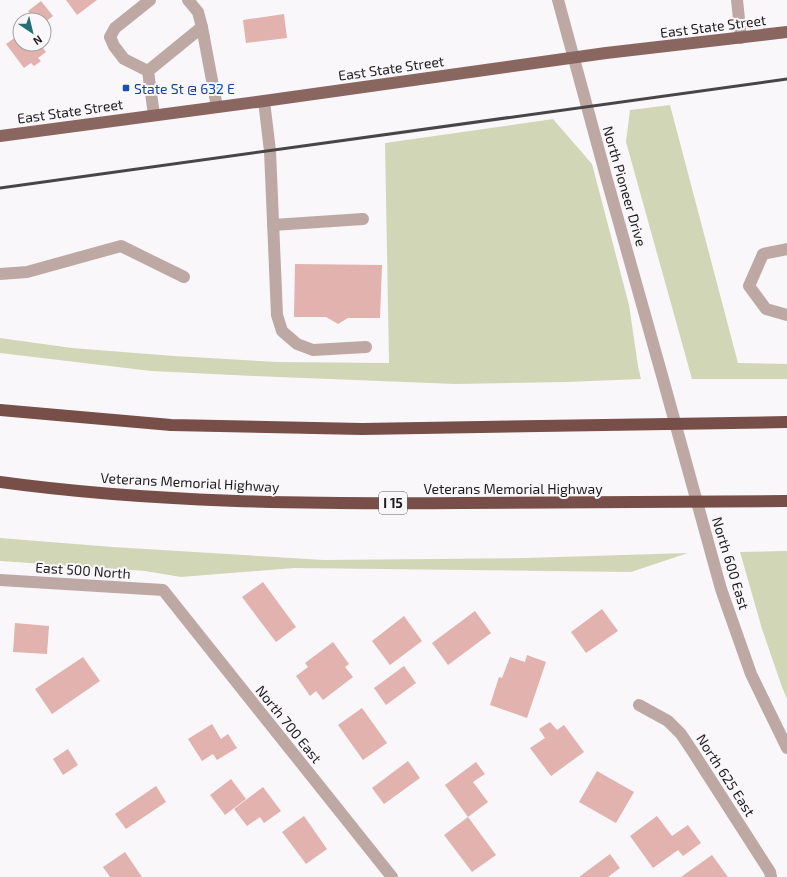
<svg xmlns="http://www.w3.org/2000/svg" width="787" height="877" font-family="'Exo 2',sans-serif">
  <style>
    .green { fill: #d1d7b6 }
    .building { fill: #e1b2ae }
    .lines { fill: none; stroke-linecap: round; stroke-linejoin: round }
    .minor { stroke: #bda8a4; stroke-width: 12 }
    .major { stroke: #8a6660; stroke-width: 12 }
    .highway { stroke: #774f48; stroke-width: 12 }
    .rail { stroke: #474547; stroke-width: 3 }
    .transit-dot { fill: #1a4fb4; stroke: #faf7fa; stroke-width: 1.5 }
    .labels { text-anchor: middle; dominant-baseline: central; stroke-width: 4; stroke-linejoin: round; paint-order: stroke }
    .shield { fill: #faf7fa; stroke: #5f5e5f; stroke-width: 1 }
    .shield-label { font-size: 13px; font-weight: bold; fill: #1d1c1d }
    .street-label { font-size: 14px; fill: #1d1c1d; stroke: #faf7fa }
    .transit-label { font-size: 14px; fill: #164399; stroke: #faf7fa; text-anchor: start }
  </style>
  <rect width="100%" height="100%" fill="#faf7fa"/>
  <!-- green -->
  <g class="green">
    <polygon points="670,105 738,363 787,364 787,379 692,379 626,142 630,110"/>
    <polygon points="553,119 592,164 629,305 638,366 641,379 567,382 455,384 253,376 151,371 0,353 0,338 72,348 174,356 277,362 389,363 385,143"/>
    <polygon points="0,538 113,547 324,560 525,558 688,553 631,572 294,568 181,577 145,571 0,561"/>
    <polygon points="787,551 787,699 782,687 762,629 740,552"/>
  </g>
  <!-- building -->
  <g class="building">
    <polygon points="66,0 97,0 77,15"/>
    <polygon points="41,1 53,16 44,23 44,20 35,20 28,11"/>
    <polygon points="284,14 287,38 246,43 243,20"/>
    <polygon points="20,34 20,44 40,44 46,52 38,58 41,61 34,66 31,63 24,68 6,44"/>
    <polygon points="295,264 382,265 380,318 348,318 338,324 326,317 294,317"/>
    <polygon points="263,582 296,627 276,642 242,597"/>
    <polygon points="602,609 618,631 586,653 571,632"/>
    <polygon points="475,611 491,633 448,665 432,643"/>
    <polygon points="404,616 422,641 390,665 372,641"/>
    <polygon points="15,623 49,626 47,654 13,652"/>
    <polygon points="333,642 349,664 345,667 353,677 323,700 316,691 310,696 296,676 308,667 305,663"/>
    <polygon points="527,655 546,662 527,718 490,705 499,677 502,678 510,657 525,662"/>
    <polygon points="83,657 100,681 52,714 35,689"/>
    <polygon points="404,666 416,683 386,705 374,688"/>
    <polygon points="362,708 387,743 363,760 338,725"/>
    <polygon points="550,722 557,730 564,725 584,752 551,776 530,748 545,738 539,729"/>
    <polygon points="212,724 221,739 228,734 237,748 217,760 213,754 202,761 188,739"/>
    <polygon points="68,749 78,765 63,775 53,759"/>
    <polygon points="408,761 420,778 384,804 372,788"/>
    <polygon points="476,762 485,774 473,782 488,802 468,817 445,785"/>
    <polygon points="597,771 634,792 616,823 579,802"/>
    <polygon points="231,779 246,799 225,815 210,795"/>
    <polygon points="156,786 166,802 126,829 115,814"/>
    <polygon points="263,787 281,811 264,823 260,817 247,826 234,809"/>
    <polygon points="304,816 327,849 306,864 282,832"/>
    <polygon points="657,816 672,836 688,825 701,843 683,856 678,850 653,868 630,836"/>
    <polygon points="468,817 496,855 472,872 444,835"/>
    <polygon points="125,852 142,877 110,877 103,867"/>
    <polygon points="610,854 620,868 608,877 579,877"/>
    <polygon points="712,855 728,877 681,877"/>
  </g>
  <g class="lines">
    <!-- minor -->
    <g class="minor">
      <polyline points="188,0 198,12 202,27 217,107"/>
      <polyline points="558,0 607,180 663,379 721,589 751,674 787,748"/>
      <polyline points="737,0 741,38"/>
      <polyline points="148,71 124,59 114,46 110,37 115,28 150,0"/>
      <polyline points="264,101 270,151 277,315 282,331 297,344 313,350 366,347"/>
      <polyline points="154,115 148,71 202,27"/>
      <polyline points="273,225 363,219"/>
      <polyline points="787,249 763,254 749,286 766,309 787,315"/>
      <polyline points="0,274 27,272 121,246 184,277"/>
      <polyline points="0,580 163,590 392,877"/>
      <polyline points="639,705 668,721 681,734 693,752 770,872 771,877"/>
    </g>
    <!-- major -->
    <polyline class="major" points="0,136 264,101 606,53 787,32"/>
    <!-- highway -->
    <g class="highway">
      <polyline points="0,410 171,425 362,429 787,422"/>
      <path d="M0 482C153 503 308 504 462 503 571 502 679 502 787 501"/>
    </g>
    <!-- rail -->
    <path class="rail" d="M0 188C262 153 524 113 787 79"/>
  </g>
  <!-- markers -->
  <rect class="transit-dot" x="122" y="84" width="8" height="8" rx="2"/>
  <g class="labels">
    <!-- shield labels -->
    <rect class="shield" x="379" y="492" width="28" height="22" rx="3"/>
    <g class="shield-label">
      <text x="393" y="503">I 15</text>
    </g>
    <!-- street labels -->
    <g class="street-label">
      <text transform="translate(713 26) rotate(-7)">East State Street</text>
      <text transform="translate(391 68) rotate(-8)">East State Street</text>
      <text transform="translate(70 111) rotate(-8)">East State Street</text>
      <text transform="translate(625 186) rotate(74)">North Pioneer Drive</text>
      <text transform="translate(190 482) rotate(3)">Veterans Memorial Highway</text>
      <text x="513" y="488">Veterans Memorial Highway</text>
      <text transform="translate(731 563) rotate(73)">North 600 East</text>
      <text transform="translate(83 570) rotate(4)">East 500 North</text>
      <text transform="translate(289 724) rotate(51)">North 700 East</text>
      <text transform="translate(726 775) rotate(57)">North 625 East</text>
    </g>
    <!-- transit labels -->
    <g class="transit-label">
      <text x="134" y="88">State St @ 632 E</text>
    </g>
  </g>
  <!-- north arrow -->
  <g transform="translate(32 32) rotate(145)"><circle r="19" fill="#faf7fa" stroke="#a29fa2"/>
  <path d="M0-3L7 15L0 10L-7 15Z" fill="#256f77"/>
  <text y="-6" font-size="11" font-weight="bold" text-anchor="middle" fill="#1d1c1d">N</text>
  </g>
</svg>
